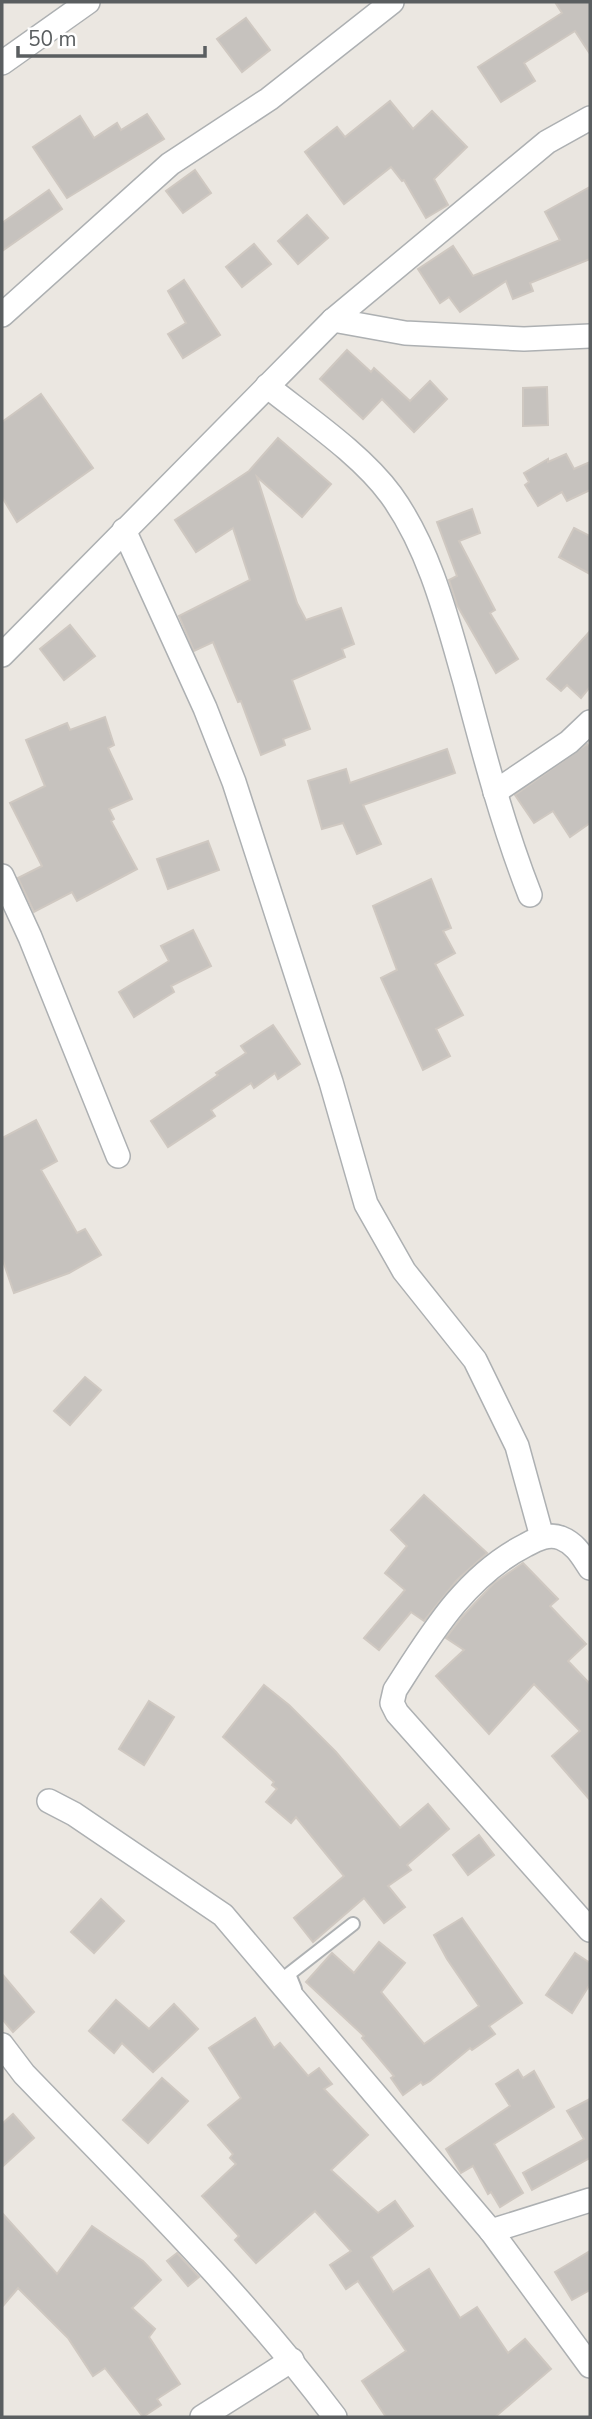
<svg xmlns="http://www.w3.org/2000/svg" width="592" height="2419" font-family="'Nunito Sans',sans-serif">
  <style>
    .building { fill: #c6c2be; stroke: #cfc8c1; stroke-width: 2 }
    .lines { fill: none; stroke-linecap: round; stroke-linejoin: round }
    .lane-casing { stroke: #adb0b2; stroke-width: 16 }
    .street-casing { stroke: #adb0b2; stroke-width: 26 }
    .lane { stroke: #fff; stroke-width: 12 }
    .street { stroke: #fff; stroke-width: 23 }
  </style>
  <rect width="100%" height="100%" fill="#ebe7e1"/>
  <!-- building -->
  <g class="building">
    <polygon points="555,2 590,2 590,54 575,31 524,63 535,81 501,102 478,67 562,13"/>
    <polygon points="246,18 270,50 242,72 217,39"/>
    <polygon points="390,101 413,129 432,111 467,147 434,179 448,205 426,218 404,180 402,181 391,167 344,204 305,152 337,127 345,137"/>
    <polygon points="147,114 164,139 67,198 33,147 80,116 94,138 117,123 121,130"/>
    <polygon points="195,170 211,193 183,213 166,191"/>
    <polygon points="590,187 590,259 530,283 533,291 513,299 506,281 460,312 449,297 440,303 418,269 453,246 473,276 560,240 545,212"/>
    <polygon points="49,190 62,209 2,251 2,223"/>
    <polygon points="307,215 328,238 298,264 278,241"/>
    <polygon points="254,244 271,264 242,287 226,267"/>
    <polygon points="184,280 220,335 183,358 168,334 186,323 168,291"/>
    <polygon points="347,350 371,372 374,368 410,401 430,381 447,399 414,432 382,399 363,419 320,379"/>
    <polygon points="547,387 548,425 523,426 523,388"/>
    <polygon points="41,394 93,468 17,522 2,497 2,422"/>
    <polygon points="278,438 331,484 302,517 257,477 297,603 306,620 341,608 354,644 342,649 345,657 292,680 310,729 283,739 285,745 261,755 241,701 238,702 213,642 194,651 179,616 250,580 233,528 196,552 175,520 249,471"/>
    <polygon points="566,454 574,469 590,462 590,490 567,501 562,492 538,506 525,485 529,482 524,473 548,459 548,462"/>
    <polygon points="472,509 480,533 459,541 495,610 490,613 518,659 496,673 457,605 449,580 457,576 437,522"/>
    <polygon points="574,528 590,536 590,574 559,557"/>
    <polygon points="70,625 95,656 64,680 40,649"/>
    <polygon points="590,631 590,687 581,698 567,685 561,691 547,679"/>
    <polygon points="105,717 114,745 108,748 132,799 109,809 114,819 111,821 137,869 77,901 72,892 34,912 18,878 42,866 10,803 45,786 26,740 67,723 70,730"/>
    <polygon points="587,744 590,748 590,823 570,837 553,811 534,823 515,795"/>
    <polygon points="447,749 455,773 363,805 381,844 357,854 343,823 322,829 308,781 346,769 350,783"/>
    <polygon points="208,841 219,870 168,889 157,859"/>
    <polygon points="431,879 451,928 443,931 455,953 435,964 463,1015 436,1029 450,1056 423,1070 381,978 397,970 373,906"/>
    <polygon points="193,930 211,966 171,986 174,992 134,1017 119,992 169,961 161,946"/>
    <polygon points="273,1025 300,1064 278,1079 275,1073 254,1088 251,1083 211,1110 215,1116 168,1147 151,1121 218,1075 216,1073 246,1053 241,1046"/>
    <polygon points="36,1120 57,1161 41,1170 77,1233 85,1229 101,1255 69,1273 14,1293 2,1258 2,1138"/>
    <polygon points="85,1377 101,1390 70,1425 54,1411"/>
    <polygon points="424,1495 487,1553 457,1580 424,1621 411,1612 379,1650 364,1638 405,1590 385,1573 407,1546 391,1530"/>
    <polygon points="523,1563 558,1599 550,1606 586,1644 568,1661 590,1684 590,1800 552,1756 580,1731 534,1684 489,1734 436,1676 464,1650 446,1638 462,1617 494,1583"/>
    <polygon points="264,1685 289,1705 336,1752 400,1828 428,1804 449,1829 407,1865 411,1870 388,1886 405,1907 384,1923 364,1898 313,1942 294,1918 344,1876 296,1817 291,1823 266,1802 277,1789 272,1785 274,1782 223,1737"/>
    <polygon points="149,1701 174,1717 144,1765 119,1749"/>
    <polygon points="479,1835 494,1855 468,1875 453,1855"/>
    <polygon points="101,1899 124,1921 94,1953 71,1932"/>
    <polygon points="462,1918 522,2003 489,2026 495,2034 472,2050 470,2048 430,2081 423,2085 421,2082 403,2095 391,2078 394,2076 362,2038 364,2036 306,1982 332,1953 354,1973 379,1942 405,1963 381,1992 424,2044 479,2006 447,1959 434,1935"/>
    <polygon points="575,1953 590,1963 590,1984 572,2013 546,1995"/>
    <polygon points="2,1974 34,2012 13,2032 2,2019"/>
    <polygon points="116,2000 149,2029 174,2004 198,2029 153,2072 122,2043 114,2053 89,2031"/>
    <polygon points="255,2018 274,2048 280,2043 308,2076 319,2068 332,2084 324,2089 368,2135 331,2170 378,2213 395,2201 413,2226 371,2257 393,2292 429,2269 460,2318 477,2307 508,2353 525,2339 551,2369 495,2417 386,2417 362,2381 406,2351 358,2281 346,2289 330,2265 351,2251 315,2211 256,2263 235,2240 239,2236 202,2196 236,2164 230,2158 233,2154 208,2125 241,2098 209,2048"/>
    <polygon points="518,2070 523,2078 534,2071 554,2107 494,2144 523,2193 500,2207 491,2192 488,2194 473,2166 461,2173 446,2149 510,2106 496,2084"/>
    <polygon points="162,2078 188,2101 148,2143 123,2120"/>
    <polygon points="590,2099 590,2158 532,2190 523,2173 584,2139 567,2111"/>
    <polygon points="13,2114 34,2138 2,2167 2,2124"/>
    <polygon points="2,2213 57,2274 92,2226 143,2261 161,2280 132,2308 155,2329 149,2337 180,2384 157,2399 161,2405 143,2417 105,2368 93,2376 68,2338 18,2288 2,2307"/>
    <polygon points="590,2251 590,2290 572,2300 555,2272"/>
    <polygon points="177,2253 199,2277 188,2286 167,2261"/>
  </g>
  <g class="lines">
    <defs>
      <polyline id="lane" points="295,1989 289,1974 353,1924"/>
      <g id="street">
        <polyline points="2,63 88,2"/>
        <polyline points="2,315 170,164 269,99 392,2"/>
        <polyline points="333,320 405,333 524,339 590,336"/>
        <path d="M267 386C307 418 361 454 391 495 430 549 447 619 465 682 484 754 503 826 530 895"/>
        <polyline points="124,530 205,708 234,782 331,1082 366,1204 404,1271 475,1360 517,1446 542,1537"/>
        <polyline points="2,655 333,320 547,142 590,118"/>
        <polyline points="495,792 569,742 590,722"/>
        <polyline points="2,876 30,937 118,1156"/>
        <path d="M590 1568C582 1556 576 1544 561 1538 549 1533 537 1539 526 1545 465 1576 431 1634 395 1690L392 1703 397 1713 590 1930"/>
        <polyline points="49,1801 74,1814 223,1915 491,2231 590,2366"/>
        <path d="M2 2045 24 2074C132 2186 242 2293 335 2417"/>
        <polyline points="491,2231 590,2200"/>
        <polyline points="202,2417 292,2360"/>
      </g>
    </defs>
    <!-- lane casing -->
    <use href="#lane" class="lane-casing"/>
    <!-- street casing -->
    <use href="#street" class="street-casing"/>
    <!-- lane -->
    <use href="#lane" class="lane"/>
    <!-- street -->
    <use href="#street" class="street"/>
  </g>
  <!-- border -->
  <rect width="592" height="2419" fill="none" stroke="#5a5e60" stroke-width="7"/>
  <!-- scale -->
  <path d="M18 46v10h187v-10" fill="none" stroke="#5a5e60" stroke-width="3.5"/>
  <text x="28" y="46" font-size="21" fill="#5a5e60" stroke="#ffffff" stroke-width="5" paint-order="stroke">50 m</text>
</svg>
